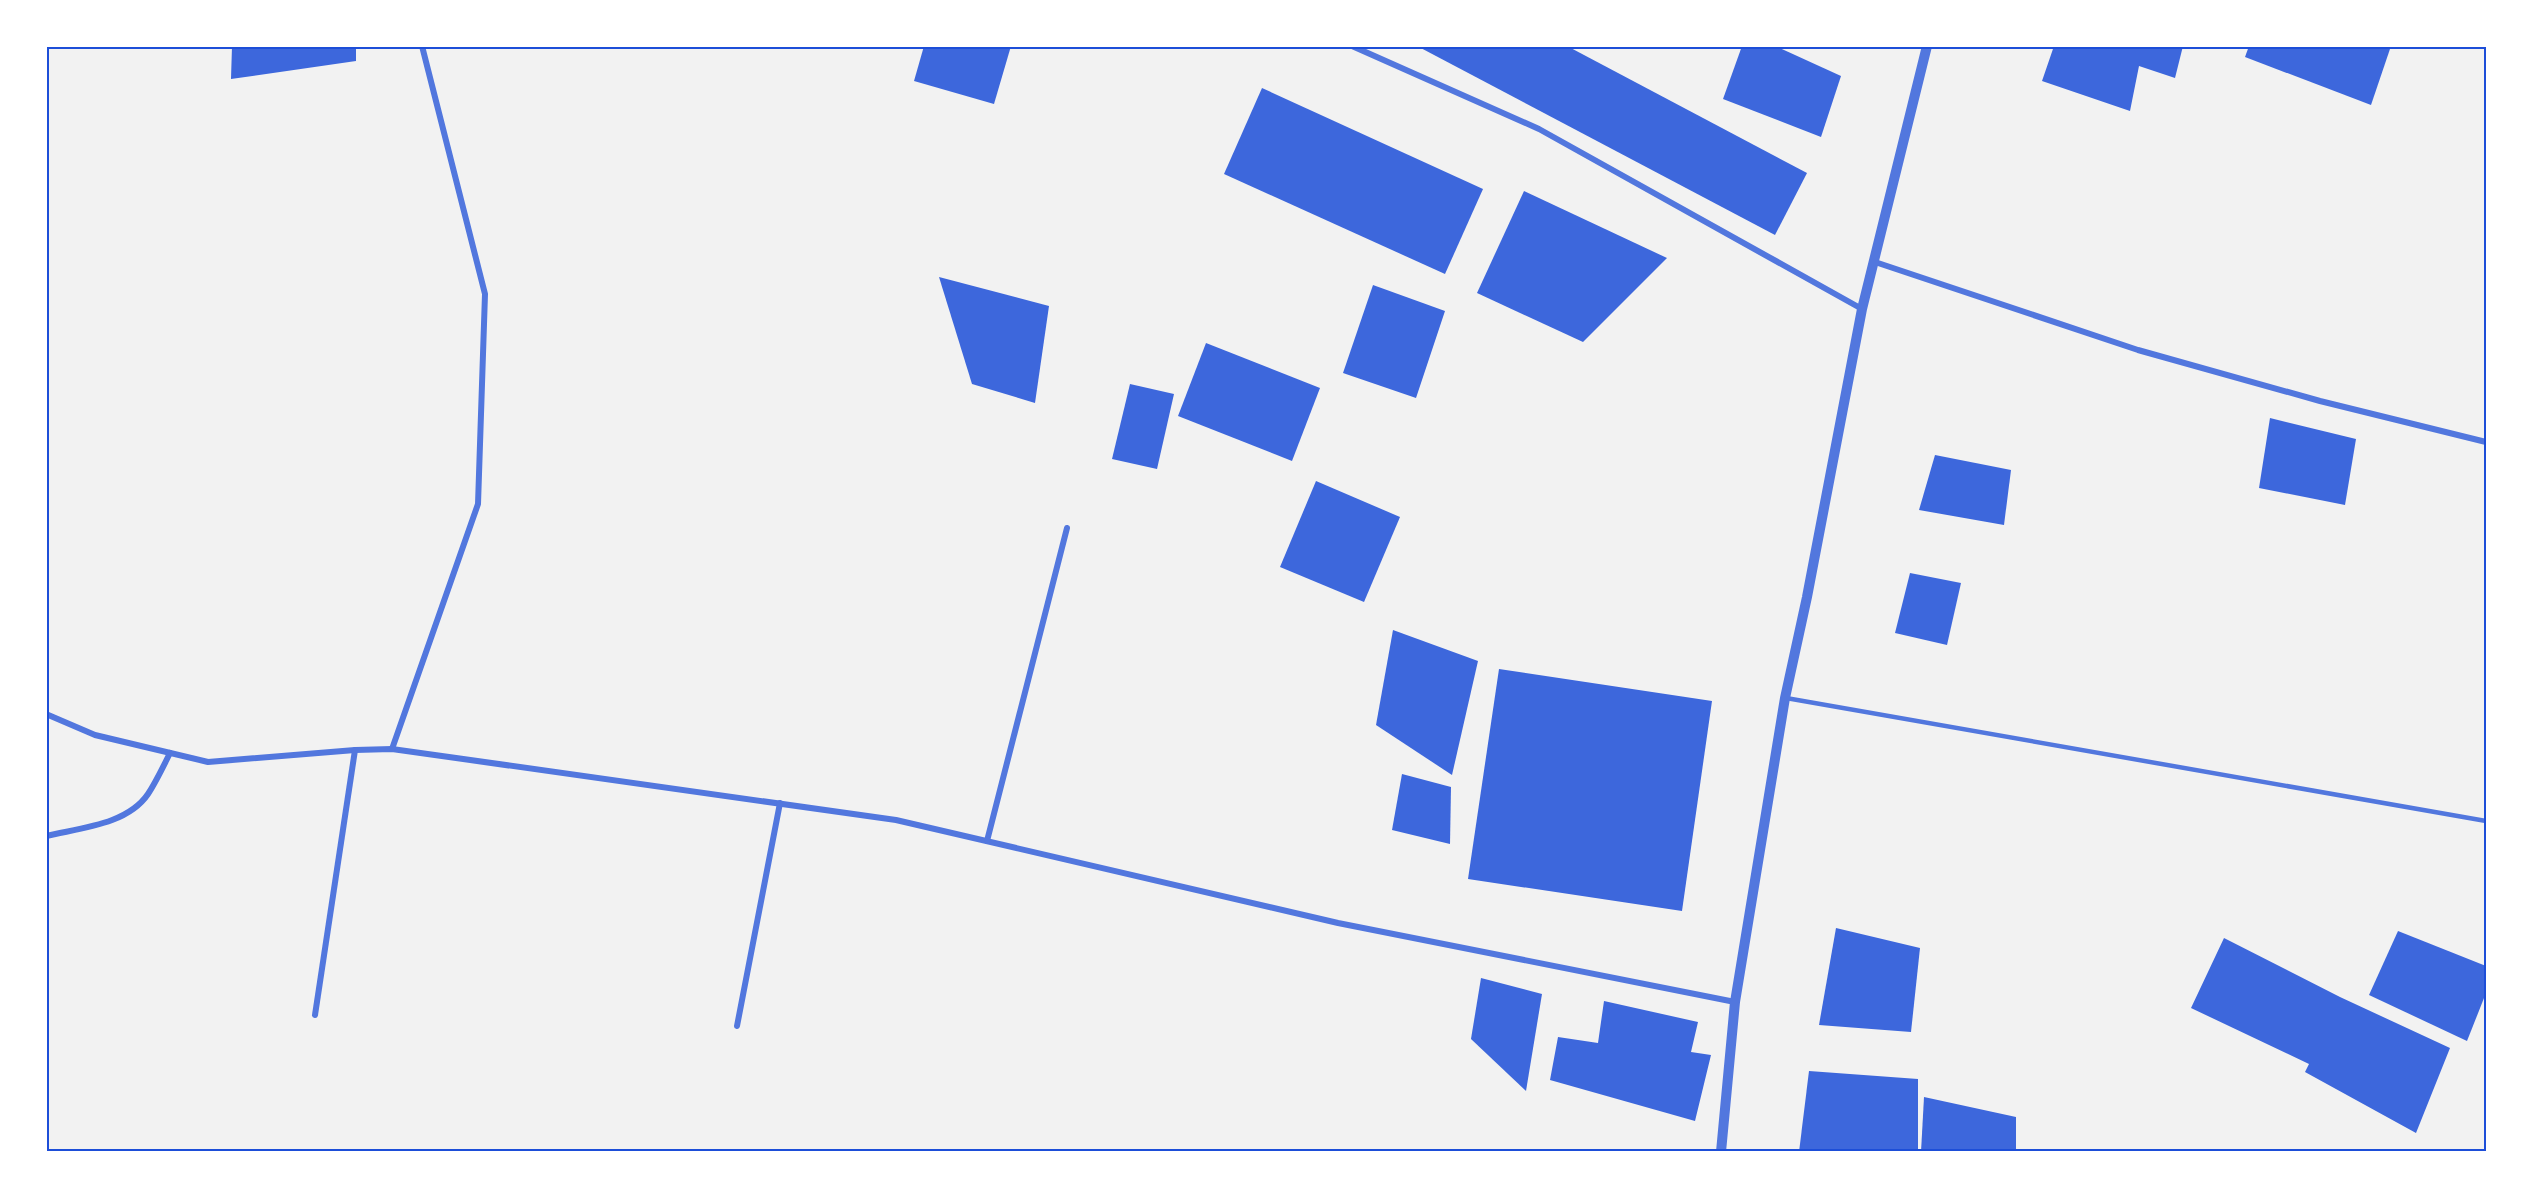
<svg xmlns="http://www.w3.org/2000/svg" width="2533" height="1198" font-family="Manrope,sans-serif">
  <style>
    .building { fill: #3d67dc }
    .lines { fill: none; stroke-linecap: round; stroke-linejoin: round }
    .service { stroke: #5277de; stroke-width: 4.5 }
    .minor { stroke: #5277de; stroke-width: 6 }
    .tertiary { stroke: #5277de; stroke-width: 10 }
    .neatline { fill: none; stroke: #1d4ed8; stroke-width: 2 }
  </style>
  <rect width="100%" height="100%" fill="#f2f2f2"/>
  <!-- building -->
  <g class="building">
    <polygon points="232,46 356,46 356,61 231,79"/>
    <polygon points="924,46 1011,46 994,104 914,81"/>
    <polygon points="1417,46 1567,46 1807,173 1775,235"/>
    <polygon points="1742,46 1775,46 1841,76 1821,137 1723,99"/>
    <polygon points="2054,46 2183,46 2175,78 2139,66 2130,111 2042,81"/>
    <polygon points="2249,46 2391,46 2371,105 2245,57"/>
    <polygon points="1262,88 1483,189 1445,274 1224,174"/>
    <polygon points="1524,191 1667,258 1583,342 1477,293"/>
    <polygon points="939,277 1049,306 1035,403 972,384"/>
    <polygon points="1373,285 1445,311 1416,398 1343,373"/>
    <polygon points="1206,343 1320,388 1292,461 1178,416"/>
    <polygon points="1130,384 1174,394 1157,469 1112,459"/>
    <polygon points="2270,418 2356,439 2345,505 2259,488"/>
    <polygon points="1935,455 2011,470 2004,525 1919,510"/>
    <polygon points="1316,481 1400,517 1364,602 1280,567"/>
    <polygon points="1910,573 1961,583 1947,645 1895,633"/>
    <polygon points="1393,630 1478,661 1452,775 1376,725"/>
    <polygon points="1499,669 1712,701 1682,911 1468,879"/>
    <polygon points="1402,774 1451,787 1450,844 1392,830"/>
    <polygon points="1836,928 1920,948 1911,1032 1819,1025"/>
    <polygon points="2398,931 2486,966 2486,993 2467,1041 2369,995"/>
    <polygon points="2224,938 2340,997 2450,1048 2416,1133 2305,1072 2309,1064 2191,1008"/>
    <polygon points="1481,978 1542,994 1526,1091 1471,1039"/>
    <polygon points="1604,1001 1698,1022 1691,1052 1711,1055 1695,1121 1550,1080 1558,1037 1598,1043"/>
    <polygon points="1809,1071 1918,1079 1918,1152 1799,1152"/>
    <polygon points="1924,1097 2016,1117 2016,1152 1921,1152"/>
  </g>
  <g class="lines">
    <!-- service -->
    <polyline class="service" points="1786,698 2486,821"/>
    <!-- minor -->
    <g class="minor">
      <polyline points="1352,46 1539,129 1862,309"/>
      <polyline points="1875,262 2138,350 2320,401 2486,442"/>
      <polyline points="46,714 95,735 208,762 355,750 392,749 896,820 1338,923 1735,1002"/>
      <polyline points="392,749 478,504 485,294 422,46"/>
      <path d="M46 836C79 828 127 825 148 794 156 782 163 767 170 753"/>
      <polyline points="987,841 1067,528"/>
      <polyline points="315,1015 355,750"/>
      <polyline points="737,1026 780,803"/>
    </g>
    <!-- tertiary -->
    <polyline class="tertiary" points="1721,1152 1735,1002 1785,698 1807,597 1862,309 1927,46"/>
  </g>
  <!-- border -->
  <rect width="2533" height="1198" fill="none" stroke="#ffffff" stroke-width="96"/>
  <rect x="48" y="48" width="2437" height="1102" class="neatline"/>
</svg>
